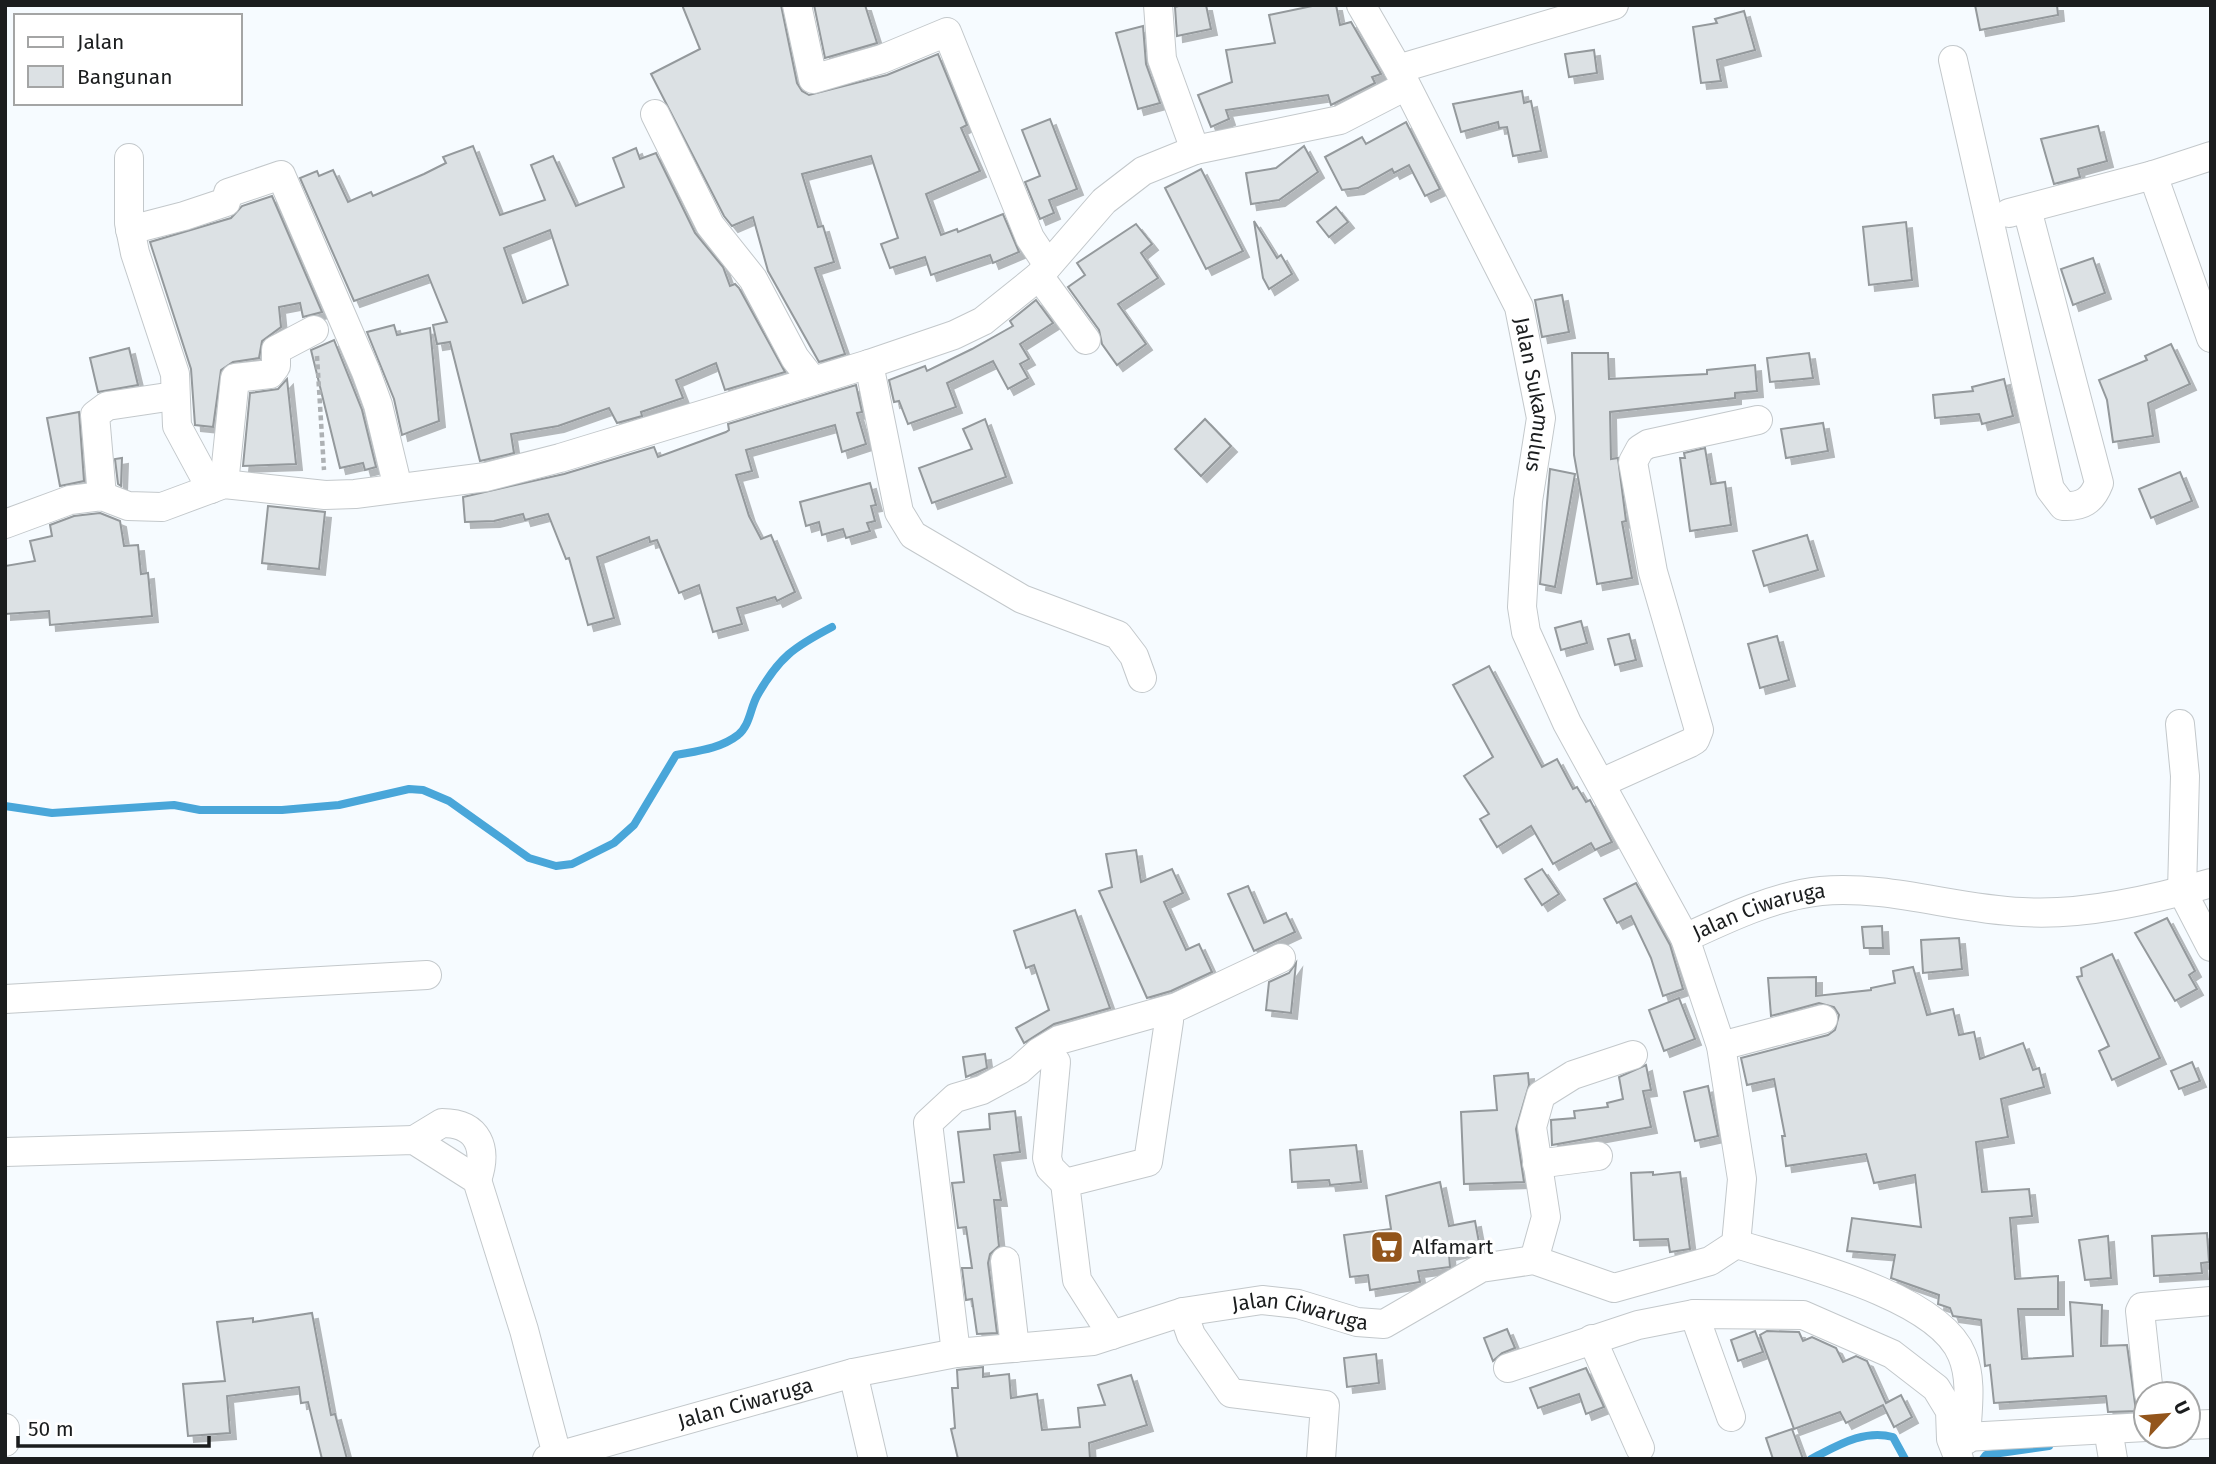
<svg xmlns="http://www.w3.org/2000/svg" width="2216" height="1464" font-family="'Fira Sans',sans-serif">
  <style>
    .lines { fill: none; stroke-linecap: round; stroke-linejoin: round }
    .stream { stroke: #49a6d9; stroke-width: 8 }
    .building { fill: #dce1e4; stroke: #94999c; stroke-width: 2; fill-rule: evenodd; filter: url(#shadow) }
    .minor-casing { stroke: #c3c8cb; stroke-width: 30 }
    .path { stroke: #adb1b4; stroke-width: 4.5; stroke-dasharray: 5 3.5; stroke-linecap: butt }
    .minor { stroke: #fff; stroke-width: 28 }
    .labels { text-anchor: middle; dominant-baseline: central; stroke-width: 6; stroke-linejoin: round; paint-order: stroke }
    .street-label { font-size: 21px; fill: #1b1d1e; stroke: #fff }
    .poi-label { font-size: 21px; fill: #1b1d1e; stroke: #fff; text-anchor: start }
  </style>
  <defs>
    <filter id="shadow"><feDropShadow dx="6" dy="6" stdDeviation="0" flood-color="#0004"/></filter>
  </defs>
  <rect width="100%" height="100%" fill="#f6fbff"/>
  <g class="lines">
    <!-- stream -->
    <g class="stream">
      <path d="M5 806 52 813 174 805 200 810H282L339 805 409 789 423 790 449 801 529 858 556 866 572 864 614 843 634 825 676 755C697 751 720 749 738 735 750 725 750 709 757 696 779 657 794 647 832 627"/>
      <polyline points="2146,1438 2185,1436"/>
      <path d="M1811 1459C1837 1446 1863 1429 1893 1437L1905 1459"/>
      <polyline points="1983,1459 1986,1455 2049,1446"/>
    </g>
  </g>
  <!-- building -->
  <g class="building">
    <polygon points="682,5 781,5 797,83 802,91 809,95 887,75 938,54 967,125 961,128 980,171 926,194 941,235 957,229 958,232 1003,214 1019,252 993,263 990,255 931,275 925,257 890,268 881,244 898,238 871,156 802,174 818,227 823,226 834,262 815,268 845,354 819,362 768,271 753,217 732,226 724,216 651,74 700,49"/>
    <polygon points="814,5 865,5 877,43 825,58"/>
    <polygon points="1182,5 1206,5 1211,29 1177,36 1175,7"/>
    <polygon points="1317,5 1336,5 1340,25 1351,22 1381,74 1372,77 1375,83 1331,105 1328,95 1226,110 1229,119 1211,127 1198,95 1232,82 1226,50 1275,43 1269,15"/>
    <polygon points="1975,5 2057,5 2058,15 1980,30"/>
    <polygon points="1744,11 1755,50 1717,60 1721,81 1701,83 1693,27 1717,23 1715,19"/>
    <polygon points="1143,26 1146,64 1160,103 1138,109 1116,33"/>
    <polygon points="1594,50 1597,73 1569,77 1565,54"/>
    <polygon points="1522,91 1524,103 1531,101 1541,151 1513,156 1507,127 1499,128 1498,122 1461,132 1453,104"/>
    <polygon points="1050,119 1077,189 1049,200 1054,213 1040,219 1025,182 1040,176 1022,130"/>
    <polygon points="1406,122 1440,189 1425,196 1409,165 1394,173 1392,169 1358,188 1342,190 1325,157 1362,137 1366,144"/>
    <polygon points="2098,126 2107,161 2078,169 2080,177 2054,184 2041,139"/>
    <path d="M473 146 500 215 545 200 531 165 553 156 576 206 624 187 613 158 636 148 640 159 656 153 695 233 723 267 730 286 735 284 739 288 785 372 725 390 716 363 676 380 683 398 641 412 642 416 617 423 609 408 558 426 511 434 514 453 480 461 450 342 437 344 433 325 447 322 428 275 354 301 300 178 317 171 319 176 333 170 348 202 371 192 373 196 424 174 446 163 443 157ZM550 230 568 285 523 303 504 248Z"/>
    <polygon points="1304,146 1318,172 1279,200 1251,204 1246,173 1276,168"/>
    <polygon points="1201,169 1243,251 1206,269 1165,188"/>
    <polygon points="272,196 322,312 303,317 300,303 279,307 281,327 262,341 259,358 233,362 221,370 213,427 195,425 191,369 150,242 231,218 242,206"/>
    <polygon points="1336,207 1348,222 1329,237 1317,222"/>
    <polygon points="1254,221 1277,258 1281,255 1292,274 1269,289 1263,278"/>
    <polygon points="1906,222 1912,280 1869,285 1863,227"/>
    <polygon points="1136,224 1152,244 1141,253 1158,278 1118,304 1146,344 1117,365 1102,344 1099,330 1068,287 1085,275 1077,263"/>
    <polygon points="2093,258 2105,293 2073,305 2061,269"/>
    <polygon points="1562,295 1569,332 1542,337 1535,300"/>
    <polygon points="1036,300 1053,323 1020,344 1029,359 1020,364 1028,378 1008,389 993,361 947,383 956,407 908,424 899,401 894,402 889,380 925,366 927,371 972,349 1013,326 1010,321"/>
    <polygon points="394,325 397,335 430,328 439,421 402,435 394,399 367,332"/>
    <polygon points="334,340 362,410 376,467 365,470 363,463 340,468 311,350"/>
    <polygon points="2171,344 2190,384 2148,403 2153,436 2113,442 2107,400 2099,380 2147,360 2145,356"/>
    <polygon points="129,348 138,385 98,392 90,358"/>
    <polygon points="1572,353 1608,353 1609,379 1707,374 1707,370 1755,365 1757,391 1735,393 1735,398 1610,412 1611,459 1618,458 1626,521 1622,522 1632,578 1597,584 1574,455"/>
    <polygon points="1809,353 1813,378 1770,382 1767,358"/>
    <polygon points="287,379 296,464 243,466 250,393 278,389"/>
    <polygon points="2004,379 2013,416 1982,424 1979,414 1935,418 1933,395 1973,391 1972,387"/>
    <polygon points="856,385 862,412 857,413 866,444 842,452 835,425 746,450 752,471 736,475 749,516 761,539 771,535 795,592 777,601 775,597 737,608 742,624 713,632 699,585 679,593 657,540 650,542 649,537 597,557 614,618 588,625 569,558 566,559 548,514 525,520 523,514 494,521 465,522 463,497 564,474 654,447 658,457 726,432 729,430 728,424"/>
    <polygon points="79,412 84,481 60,486 47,418"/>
    <polygon points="985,419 1006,477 932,503 919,468 972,449 963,429"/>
    <polygon points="1205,419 1231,446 1201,476 1175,449"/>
    <polygon points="1823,423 1828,451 1786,458 1781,429"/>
    <polygon points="1705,448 1711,484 1725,482 1731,525 1690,531 1680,458 1685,458 1684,453"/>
    <polygon points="122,458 121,486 118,484 115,459"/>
    <polygon points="1550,469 1575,474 1555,587 1540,584"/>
    <polygon points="2180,472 2192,501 2151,518 2139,489"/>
    <polygon points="870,483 876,505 871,506 875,521 867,523 870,531 846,538 843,529 822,535 819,522 806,526 800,502"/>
    <polygon points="268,506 325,512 319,569 262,563"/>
    <polygon points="100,513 120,521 124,546 138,545 141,574 148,573 152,616 50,625 49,611 5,614 5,566 35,561 30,541 52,536 50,525 74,516"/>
    <polygon points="1807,535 1818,570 1764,586 1753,551"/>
    <polygon points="1581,621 1587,643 1561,650 1555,628"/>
    <polygon points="1629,634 1636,660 1615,665 1608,639"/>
    <polygon points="1777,636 1789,680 1760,688 1748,644"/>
    <polygon points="1489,666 1542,767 1557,759 1573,789 1577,787 1586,802 1590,800 1612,842 1595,850 1591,843 1553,864 1531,826 1497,847 1480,819 1489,814 1464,776 1493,757 1453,685"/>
    <polygon points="1136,850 1141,882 1172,869 1183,893 1164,902 1186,950 1199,944 1212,972 1171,991 1147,998 1099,891 1112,887 1106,854"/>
    <polygon points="1542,869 1559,894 1542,905 1525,879"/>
    <polygon points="1636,883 1670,945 1683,989 1663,996 1651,958 1631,916 1617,923 1604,899"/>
    <polygon points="1248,886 1264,923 1286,913 1295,932 1254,951 1228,894"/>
    <polygon points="1075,910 1110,1008 1054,1024 1024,1043 1016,1028 1049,1010 1034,965 1026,968 1014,931"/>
    <polygon points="2167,918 2195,971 2189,975 2197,989 2175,1001 2135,933"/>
    <polygon points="1882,926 1883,948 1864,948 1862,927"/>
    <polygon points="1959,938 1962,969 1923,973 1921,940"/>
    <polygon points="2112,954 2160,1058 2112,1080 2099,1051 2109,1046 2077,977 2082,976 2081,968"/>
    <polygon points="1296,963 1291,1013 1266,1010 1269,982 1289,973"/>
    <polygon points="1913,967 1927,1015 1953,1009 1959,1035 1974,1032 1980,1059 2023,1043 2033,1070 2039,1068 2044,1087 2001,1099 2008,1137 1976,1142 1982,1192 2029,1189 2032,1216 2010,1218 2015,1279 2058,1276 2058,1309 2018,1309 2022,1359 2073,1356 2070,1302 2102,1305 2101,1346 2127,1345 2136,1411 2108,1412 2106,1396 1994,1403 1990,1365 1985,1366 1981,1320 1953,1316 1950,1308 1938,1304 1939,1295 1891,1278 1895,1255 1847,1251 1852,1218 1921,1227 1915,1175 1874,1183 1866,1154 1786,1166 1782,1136 1785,1136 1774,1079 1747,1085 1741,1058 1828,1035 1835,1030 1839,1015 1834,1007 1819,1003 1771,1016 1768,978 1816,977 1816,996 1871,990 1871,988 1895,983 1893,971"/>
    <polygon points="1679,998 1695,1039 1664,1051 1649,1010"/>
    <polygon points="985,1054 987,1068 966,1077 963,1057"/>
    <polygon points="2192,1062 2200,1081 2179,1089 2171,1071"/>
    <polygon points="1646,1065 1651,1090 1643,1091 1651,1127 1552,1145 1551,1120 1575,1118 1574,1111 1608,1107 1607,1103 1623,1099 1619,1077"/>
    <polygon points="1528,1073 1529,1085 1516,1129 1524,1182 1464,1184 1461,1112 1497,1110 1494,1076"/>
    <polygon points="1708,1086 1718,1136 1695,1141 1684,1092"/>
    <polygon points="1015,1111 1020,1152 994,1155 1001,1200 994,1200 999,1246 990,1254 988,1263 997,1333 977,1334 972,1299 966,1300 962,1268 972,1268 966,1227 958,1228 952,1183 964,1182 958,1132 990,1129 989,1114"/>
    <polygon points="1356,1145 1361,1182 1330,1185 1329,1180 1292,1182 1290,1150"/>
    <polygon points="1653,1172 1653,1175 1680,1172 1690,1249 1670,1252 1668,1239 1634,1240 1631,1173"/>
    <polygon points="1440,1182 1449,1226 1475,1221 1480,1248 1449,1254 1450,1267 1418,1271 1420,1282 1370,1290 1368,1275 1350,1277 1344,1235 1391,1229 1386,1196"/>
    <polygon points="2207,1233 2209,1262 2201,1263 2202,1273 2154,1276 2152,1236"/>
    <polygon points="2108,1236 2111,1278 2085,1280 2079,1240"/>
    <polygon points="312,1313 331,1415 335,1414 347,1459 322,1459 308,1402 301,1403 299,1387 227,1396 230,1433 188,1436 183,1384 225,1381 217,1322 253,1318 253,1322"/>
    <polygon points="1507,1329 1515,1348 1502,1353 1493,1361 1484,1338"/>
    <polygon points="1755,1331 1763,1352 1738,1361 1731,1340"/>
    <polygon points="1767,1331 1799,1332 1803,1341 1812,1337 1836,1348 1843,1362 1856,1356 1867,1361 1886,1403 1901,1395 1912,1417 1894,1427 1883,1405 1846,1423 1840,1412 1794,1429 1760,1335"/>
    <polygon points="1376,1354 1379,1383 1347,1387 1344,1358"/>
    <polygon points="983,1367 983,1377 1009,1374 1011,1398 1037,1394 1042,1430 1080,1427 1078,1408 1105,1405 1098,1385 1131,1375 1147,1425 1089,1443 1090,1459 958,1459 951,1429 955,1428 952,1388 958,1388 957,1370"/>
    <polygon points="1586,1368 1604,1407 1586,1414 1579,1394 1538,1408 1530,1388"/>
    <polygon points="1792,1429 1803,1459 1773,1459 1766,1438"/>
  </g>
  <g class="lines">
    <defs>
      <g id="minor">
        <polyline points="797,5 813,79 882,59 947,32 1030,238 1048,265"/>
        <polyline points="1158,5 1162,59 1195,150"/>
        <path id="s1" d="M1361 5 1398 69 1519 307 1541 418 1528 501 1522 607 1526 632 1567 723 1685 938"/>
        <path d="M1953 60 2050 489 2063 506C2082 507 2092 501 2099 483L2027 209"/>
        <polyline points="1398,69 1614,5"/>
        <polyline points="655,114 710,225 753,279 795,358 813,381"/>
        <polyline points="129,158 129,223 135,253 175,374 177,426 211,489"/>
        <polyline points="2153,175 2211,338"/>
        <polyline points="2009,213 2153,175 2211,156"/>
        <polyline points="130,230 184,216 226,202 228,193 281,175 366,372 378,405 398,488"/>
        <polyline points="1039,276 1086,340"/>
        <polyline points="869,364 899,512 913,535 1022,599 1118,635 1134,656 1142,678"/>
        <polyline points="224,484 235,378 270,374 276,366 276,350 314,330"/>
        <polyline points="102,496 95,415 107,406 174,396"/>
        <polyline points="5,524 70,500 102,496 128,506 162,507 224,484 325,495 355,494 486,477 560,458 869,364 954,335 983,321 1039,276 1104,201 1143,171 1195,150 1340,120 1406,86"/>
        <polyline points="2180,724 2185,776 2182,891 2211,947"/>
        <polyline points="1601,783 1690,743 1695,740 1699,730 1653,572 1633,462 1640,449 1648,444 1758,420"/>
        <polyline points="5,999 427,975"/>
        <polyline points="1721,1046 1823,1019"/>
        <polyline points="1056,1062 1047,1158 1050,1168 1065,1183"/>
        <path d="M414 1140 442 1123C479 1123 488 1149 477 1180"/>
        <polyline points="5,1152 414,1140 477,1180 524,1330 557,1455"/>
        <polyline points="1537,1164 1598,1156"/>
        <path d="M1736 1244C1795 1262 1938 1295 1962 1355 1973 1381 1967 1412 1966 1440"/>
        <polyline points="1534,1260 1546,1217 1532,1127 1541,1095 1573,1075 1633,1055"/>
        <polyline points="1005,1261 1015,1348"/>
        <polyline points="1183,1312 1191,1335 1231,1393 1325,1405 1321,1459"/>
        <polyline points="1694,1314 1731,1417"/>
        <polyline points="1112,1335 1077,1280 1065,1183 1148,1162 1169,1021"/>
        <polyline points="1592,1339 1640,1448"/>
        <polyline points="956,1353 928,1123 955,1098 982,1090 1019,1070 1039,1052 1059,1040 1177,1007 1281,958"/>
        <polyline points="1508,1368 1638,1325 1694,1314 1803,1315 1892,1354 1936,1388 1950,1411 1951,1439 1959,1459"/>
        <polyline points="853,1373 873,1459"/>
        <polyline points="2149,1394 2140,1311 2142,1307 2211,1301"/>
        <polyline points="2188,1425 2211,1424"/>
        <polyline points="5,1428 5,1442"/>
        <polyline points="2108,1429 2113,1459"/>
        <polyline points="1966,1437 2146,1427"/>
        <path id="s2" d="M547 1459 853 1373 956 1353 1093 1341 1183 1312 1262 1300 1298 1304 1357 1322 1384 1324 1481 1268 1534 1260 1614 1288 1710 1261 1736 1244 1742 1179 1721 1046 1685 938C1728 918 1774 896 1821 891 1888 885 1955 909 2022 912 2083 916 2152 900 2211 883"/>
      </g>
    </defs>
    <!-- minor casing -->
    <use href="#minor" class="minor-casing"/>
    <!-- path -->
    <polyline class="path" points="317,356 324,470"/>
    <!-- minor -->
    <use href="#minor" class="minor"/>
  </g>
  <!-- icons -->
  <defs>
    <symbol id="supermarket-square" viewBox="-11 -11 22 22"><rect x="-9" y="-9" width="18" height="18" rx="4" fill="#93551b" stroke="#fff"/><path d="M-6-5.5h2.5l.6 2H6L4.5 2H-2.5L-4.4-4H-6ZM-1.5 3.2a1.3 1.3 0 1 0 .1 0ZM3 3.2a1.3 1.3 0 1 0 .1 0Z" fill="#fff"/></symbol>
  </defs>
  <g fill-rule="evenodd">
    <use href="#supermarket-square" x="1368" y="1228" width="38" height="38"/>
  </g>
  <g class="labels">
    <!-- street labels -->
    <g class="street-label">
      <text stroke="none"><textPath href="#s1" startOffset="430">Jalan Sukamulus</textPath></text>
      <text stroke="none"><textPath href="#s2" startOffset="1634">Jalan Ciwaruga</textPath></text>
      <text stroke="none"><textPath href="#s2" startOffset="774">Jalan Ciwaruga</textPath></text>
      <text stroke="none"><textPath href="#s2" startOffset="206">Jalan Ciwaruga</textPath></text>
    </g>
    <!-- poi labels -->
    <g class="poi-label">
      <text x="1412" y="1247">Alfamart</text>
    </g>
  </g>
  <!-- border -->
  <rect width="2216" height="1464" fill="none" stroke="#1b1d1e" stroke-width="14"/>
  <!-- legend -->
  <rect x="14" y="14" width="228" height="91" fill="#ffffff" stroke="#a4a5a5" stroke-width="2"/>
  <rect x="28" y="37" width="35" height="10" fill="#ffffff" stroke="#a4a5a5" stroke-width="2"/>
  <text x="77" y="49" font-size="21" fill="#1b1d1e">Jalan</text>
  <rect x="28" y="66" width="35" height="21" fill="#dce1e4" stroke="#a4a5a5" stroke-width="2"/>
  <text x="77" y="84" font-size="21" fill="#1b1d1e">Bangunan</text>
  <!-- north arrow -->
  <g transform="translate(2167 1415) rotate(64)"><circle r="33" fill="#ffffff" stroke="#a4a5a5" stroke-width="2"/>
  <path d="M0-5L12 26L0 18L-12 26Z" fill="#93551b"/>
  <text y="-10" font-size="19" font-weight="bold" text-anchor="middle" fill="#1b1d1e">U</text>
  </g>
  <!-- scale -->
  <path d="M18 1436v10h191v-10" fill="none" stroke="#1b1d1e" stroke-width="3.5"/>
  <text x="28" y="1436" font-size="21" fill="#1b1d1e" stroke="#ffffff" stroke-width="5" paint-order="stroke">50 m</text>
</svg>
